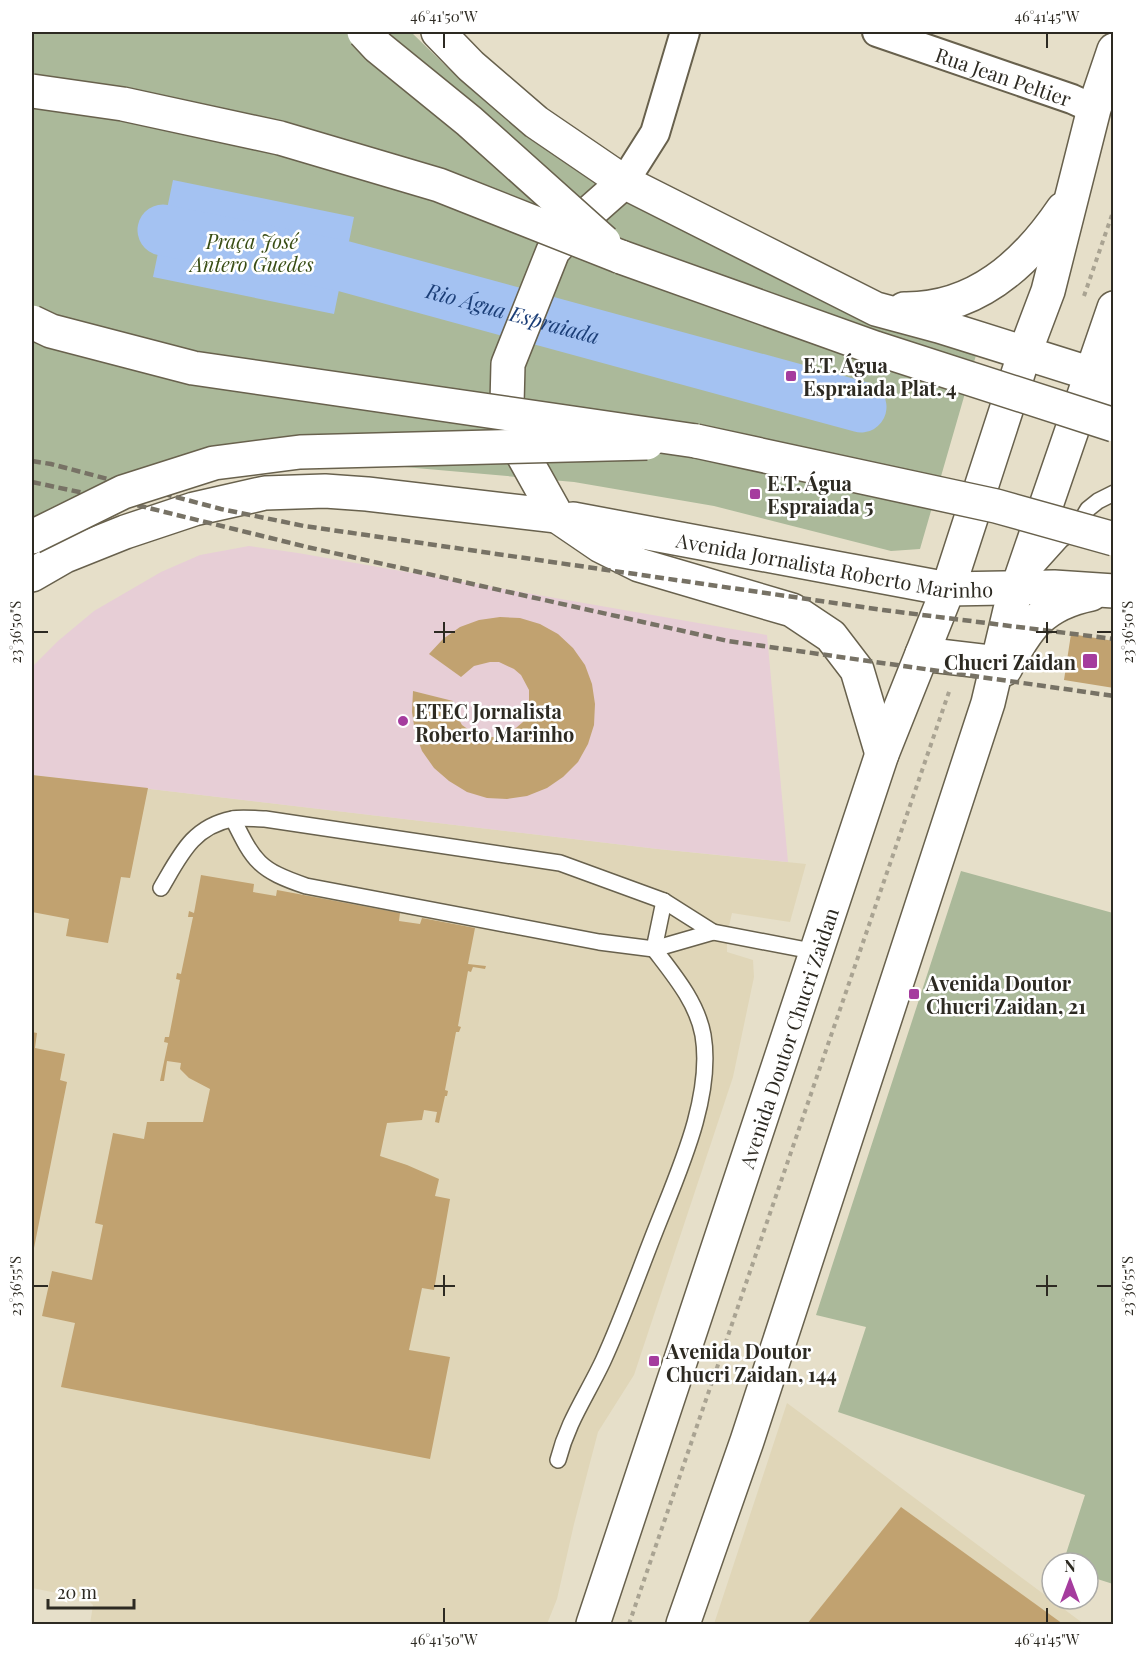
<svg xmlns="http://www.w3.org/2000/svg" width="1145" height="1656" font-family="'Playfair Display',serif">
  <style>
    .built { fill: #e0d6b8 }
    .education { fill: #e7ced6 }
    .green { fill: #abb99a }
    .water { fill: #a4c2f2 }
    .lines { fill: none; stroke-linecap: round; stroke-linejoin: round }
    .river { stroke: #a4c2f2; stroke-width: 51 }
    .building { fill: #c1a270 }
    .service-casing { stroke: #68614d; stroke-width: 18 }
    .minor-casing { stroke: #68614d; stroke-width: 32 }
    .primary-casing { stroke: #68614d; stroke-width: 36 }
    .trunk-casing { stroke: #68614d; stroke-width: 36 }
    .path { stroke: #a9a392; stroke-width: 4; stroke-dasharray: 4.5 4.5; stroke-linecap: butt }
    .service { stroke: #fff; stroke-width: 15 }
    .minor { stroke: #fff; stroke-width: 28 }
    .primary { stroke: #fff; stroke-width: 33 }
    .trunk { stroke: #fff; stroke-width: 33 }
    .rail { stroke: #777265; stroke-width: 4.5; stroke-dasharray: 9 4.5; stroke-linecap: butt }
    .primary-bridge-casing { stroke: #68614d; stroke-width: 36; stroke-linecap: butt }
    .trunk-bridge-casing { stroke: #68614d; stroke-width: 36; stroke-linecap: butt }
    .motorway-bridge-casing { stroke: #68614d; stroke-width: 36; stroke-linecap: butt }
    .primary-bridge { stroke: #fff; stroke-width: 33 }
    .trunk-bridge { stroke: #fff; stroke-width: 33 }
    .motorway-bridge { stroke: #fff; stroke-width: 33 }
    .ticks { fill: none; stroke: #2d2a22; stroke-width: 2 }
    .poi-dot { fill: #a53c9e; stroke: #fff; stroke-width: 2 }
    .labels { text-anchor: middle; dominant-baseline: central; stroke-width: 5; stroke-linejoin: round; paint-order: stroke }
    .street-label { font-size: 20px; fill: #2d2a22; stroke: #fff }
    .park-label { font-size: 20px; font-style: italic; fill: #394d14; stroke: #fff }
    .poi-label { font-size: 20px; font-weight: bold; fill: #2d2a22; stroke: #fff; text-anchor: start }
    .water-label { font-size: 21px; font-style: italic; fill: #1b3e77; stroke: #fff }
    .neatline { fill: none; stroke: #2d2a22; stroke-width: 2 }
    .ticks-label { font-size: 15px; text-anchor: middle; fill: #2d2a22 }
  </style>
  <rect width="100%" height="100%" fill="#e6dfc9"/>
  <!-- built -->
  <g class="built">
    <polygon points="32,775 658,849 806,864 790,922 732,913 727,935 727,952 753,960 754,977 733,1077 634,1375 598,1432 574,1524 557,1599 547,1624 90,1624 93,1605 87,1599 32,1588"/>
    <polygon points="787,1403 1084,1624 714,1624"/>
  </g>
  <!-- education -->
  <polygon class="education" points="249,546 298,553 767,635 788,862 658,849 32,775 32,667 58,641 94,611 161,572 200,555"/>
  <!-- green -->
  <g class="green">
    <polygon points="32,32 411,32 449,69 529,133 648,204 983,331 920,549 891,551 714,506 574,482 370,464 242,472 160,490 32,546"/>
    <polygon points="961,871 1113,913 1113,1584 1088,1576 1088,1563 1063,1563 1085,1495 838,1412 866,1327 816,1315"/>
  </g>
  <!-- water -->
  <polygon class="water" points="173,180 354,217 334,314 153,277"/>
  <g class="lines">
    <!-- river -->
    <path class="river" id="s1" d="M163 230 343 266 861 407"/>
  </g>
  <!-- building -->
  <g class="building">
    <polygon points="500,617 520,618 540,624 558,634 573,648 585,665 592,684 595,704 594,725 588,744 578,762 563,777 547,788 527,796 507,799 487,798 467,792 449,781 434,768 422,751 415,732 412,712 413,691 453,701 458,718 462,725 476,735 484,737 501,737 510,733 523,722 529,707 529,690 521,675 514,669 499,662 490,662 474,666 461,677 429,654 443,639 460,627 479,620"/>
    <polygon points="1071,634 1114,641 1114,688 1064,680"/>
    <polygon points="32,775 148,788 130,878 121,877 108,943 66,936 69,919 32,912"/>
    <polygon points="201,875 254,884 253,892 276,896 277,890 400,913 399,921 420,924 422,918 475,928 468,964 486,966 485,969 473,967 471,972 468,971 458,1026 461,1027 459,1032 456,1032 445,1090 448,1091 447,1096 445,1096 439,1123 435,1122 437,1112 424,1110 422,1120 387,1123 380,1156 407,1165 439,1179 435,1196 450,1199 434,1290 422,1288 409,1350 450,1357 430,1459 61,1387 75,1323 42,1316 52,1271 92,1280 103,1225 95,1223 113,1133 144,1139 147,1122 203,1122 210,1089 189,1078 180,1069 181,1063 167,1061 164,1081 160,1081 168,1043 164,1042 165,1037 169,1037 180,980 176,979 177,973 181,974 193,917 188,917 189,911 194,913"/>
    <polygon points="32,1032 37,1033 35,1048 65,1054 60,1080 67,1082 33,1253"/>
    <polygon points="901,1507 1063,1624 807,1624"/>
  </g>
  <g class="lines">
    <defs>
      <g id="service">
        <polyline points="1093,377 1114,414"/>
        <polyline points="1033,571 1061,540 1076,529 1088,509 1098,501 1114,493"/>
        <path d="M233 819C254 862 259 870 306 886L599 942 654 949 713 932"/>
        <path d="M161 888C180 856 192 827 232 819 242 817 255 819 265 819L560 863 664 901 713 932 817 952"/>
        <path d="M558 1460C568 1421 586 1397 603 1361 621 1322 636 1280 652 1239 675 1179 714 1100 703 1035 697 1002 673 974 654 949L664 901"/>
      </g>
      <g id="minor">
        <path id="s2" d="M877 32 1072 99 1094 109"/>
        <polyline points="624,182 655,133 685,32"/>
      </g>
      <g id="primary">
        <path d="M904 309C975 310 1025 265 1063 209"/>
        <path id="s3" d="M573 519 948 589 1054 587 1114 591"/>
        <polyline points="922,654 998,663"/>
        <path d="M1005 669C1027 627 1042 604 1091 594"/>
        <polyline points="882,754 857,670 831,636 792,610 639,565 601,546 557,516 514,439 507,404 508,364 553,251 581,220 624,182 876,309 939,326 1114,381"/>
        <path id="s4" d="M593 1624 882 754 948 589 1025 352 1048 291 1094 109 1114 50"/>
        <polyline points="683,1624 747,1441 988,703 1010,610 1114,308"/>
      </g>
      <g id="trunk">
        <polyline points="438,32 471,66 536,122 624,182"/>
        <polyline points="32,575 65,556 125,532 194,509 265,493 325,491 367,494 557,516"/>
      </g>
    </defs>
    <!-- service casing -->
    <use href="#service" class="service-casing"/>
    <!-- minor casing -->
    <use href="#minor" class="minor-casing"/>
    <!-- primary casing -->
    <use href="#primary" class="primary-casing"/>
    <!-- trunk casing -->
    <use href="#trunk" class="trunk-casing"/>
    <!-- path -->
    <g class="path">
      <polyline points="1084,296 1114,209"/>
      <polyline points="629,1624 950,689"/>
    </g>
    <!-- service -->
    <use href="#service" class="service"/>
    <!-- minor -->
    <use href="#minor" class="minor"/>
    <!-- primary -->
    <use href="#primary" class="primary"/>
    <!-- trunk -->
    <use href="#trunk" class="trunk"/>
    <!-- rail -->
    <g class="rail">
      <polyline points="32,461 51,464 221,509 304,526 883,610 1114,639"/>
      <polyline points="32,482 112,499 307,547 728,641 1114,696"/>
    </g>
    <defs>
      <g id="primary-bridge">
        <polyline points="621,257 875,348 1114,425"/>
        <polyline points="696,441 996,506 1114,539"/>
      </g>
      <polyline id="trunk-bridge" points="32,537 123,492 214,463 300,452 647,443"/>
      <g id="motorway-bridge">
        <polyline points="364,32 378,47 469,121 604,242"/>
        <polyline points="32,91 123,104 280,138 439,185 621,257"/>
        <polyline points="32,322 51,331 193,368 696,441"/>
      </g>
    </defs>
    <!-- primary-bridge casing -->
    <use href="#primary-bridge" class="primary-bridge-casing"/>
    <!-- trunk-bridge casing -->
    <use href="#trunk-bridge" class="trunk-bridge-casing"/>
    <!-- motorway-bridge casing -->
    <use href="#motorway-bridge" class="motorway-bridge-casing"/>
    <!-- primary-bridge -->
    <use href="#primary-bridge" class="primary-bridge"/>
    <!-- trunk-bridge -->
    <use href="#trunk-bridge" class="trunk-bridge"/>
    <!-- motorway-bridge -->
    <use href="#motorway-bridge" class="motorway-bridge"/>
  </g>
  <!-- ticks -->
  <path class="ticks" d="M444 33V48M1047 33V48M444 622V643M1047 622V643M33 632H48M434 632H455M1036 632H1057M1097 632H1112M444 1275V1296M1047 1275V1296M33 1286H48M434 1286H455M1036 1286H1057M1097 1286H1112M444 1608V1623M1047 1608V1623"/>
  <!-- markers -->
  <g class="poi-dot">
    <rect x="785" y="370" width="12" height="12" rx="3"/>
    <rect x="749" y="488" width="12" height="12" rx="3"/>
    <rect x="1082" y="653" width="16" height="16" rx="3"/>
    <circle cx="403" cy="721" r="6"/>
    <rect x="908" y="988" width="12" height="12" rx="3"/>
    <rect x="648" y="1355" width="12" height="12" rx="3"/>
  </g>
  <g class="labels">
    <!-- street labels -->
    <g class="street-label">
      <text stroke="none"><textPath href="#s2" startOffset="134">Rua Jean Peltier</textPath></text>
      <text stroke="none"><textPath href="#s3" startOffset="266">Avenida Jornalista Roberto Marinho</textPath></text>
      <text stroke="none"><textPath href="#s4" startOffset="618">Avenida Doutor Chucri Zaidan</textPath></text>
    </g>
    <!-- park labels -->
    <g class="park-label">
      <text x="252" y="240">Praça José<tspan x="252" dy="23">Antero Guedes</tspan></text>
    </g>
    <!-- poi labels -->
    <g class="poi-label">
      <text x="803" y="364">E.T. Água<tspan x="803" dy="23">Espraiada Plat. 4</tspan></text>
      <text x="767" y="482">E.T. Água<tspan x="767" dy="23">Espraiada 5</tspan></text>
      <text x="1076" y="661" text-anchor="end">Chucri Zaidan</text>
      <text x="415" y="710">ETEC Jornalista<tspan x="415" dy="23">Roberto Marinho</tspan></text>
      <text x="926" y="982">Avenida Doutor<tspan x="926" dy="23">Chucri Zaidan, 21</tspan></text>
      <text x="666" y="1350">Avenida Doutor<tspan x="666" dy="23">Chucri Zaidan, 144</tspan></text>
    </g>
    <!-- water labels -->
    <g class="water-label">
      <text stroke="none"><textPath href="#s1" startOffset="360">Rio Água Espraiada</textPath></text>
    </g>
  </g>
  <!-- border -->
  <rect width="1145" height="1656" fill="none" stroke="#ffffff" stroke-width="66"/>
  <!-- north arrow -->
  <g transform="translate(1070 1581)"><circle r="28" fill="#ffffff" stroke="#abaaa7" stroke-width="1.5"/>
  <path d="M0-4.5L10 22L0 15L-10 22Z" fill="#a53c9e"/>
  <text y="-9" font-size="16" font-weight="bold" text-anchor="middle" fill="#2d2a22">N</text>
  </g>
  <!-- scale -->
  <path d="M48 1599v9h86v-9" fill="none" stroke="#2d2a22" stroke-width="3"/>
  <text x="57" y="1599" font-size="18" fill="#2d2a22" stroke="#ffffff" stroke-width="4.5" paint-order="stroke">20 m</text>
  <rect x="33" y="33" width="1079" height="1590" class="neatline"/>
  <g class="ticks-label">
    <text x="444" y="22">46°41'50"W</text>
    <text x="1047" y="22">46°41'45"W</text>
    <text transform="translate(16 632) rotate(-90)" y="5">23°36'50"S</text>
    <text transform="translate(1128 632) rotate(-90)" y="5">23°36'50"S</text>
    <text transform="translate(16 1286) rotate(-90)" y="5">23°36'55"S</text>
    <text transform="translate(1128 1286) rotate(-90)" y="5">23°36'55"S</text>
    <text x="444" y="1645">46°41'50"W</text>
    <text x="1047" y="1645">46°41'45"W</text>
  </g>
</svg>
